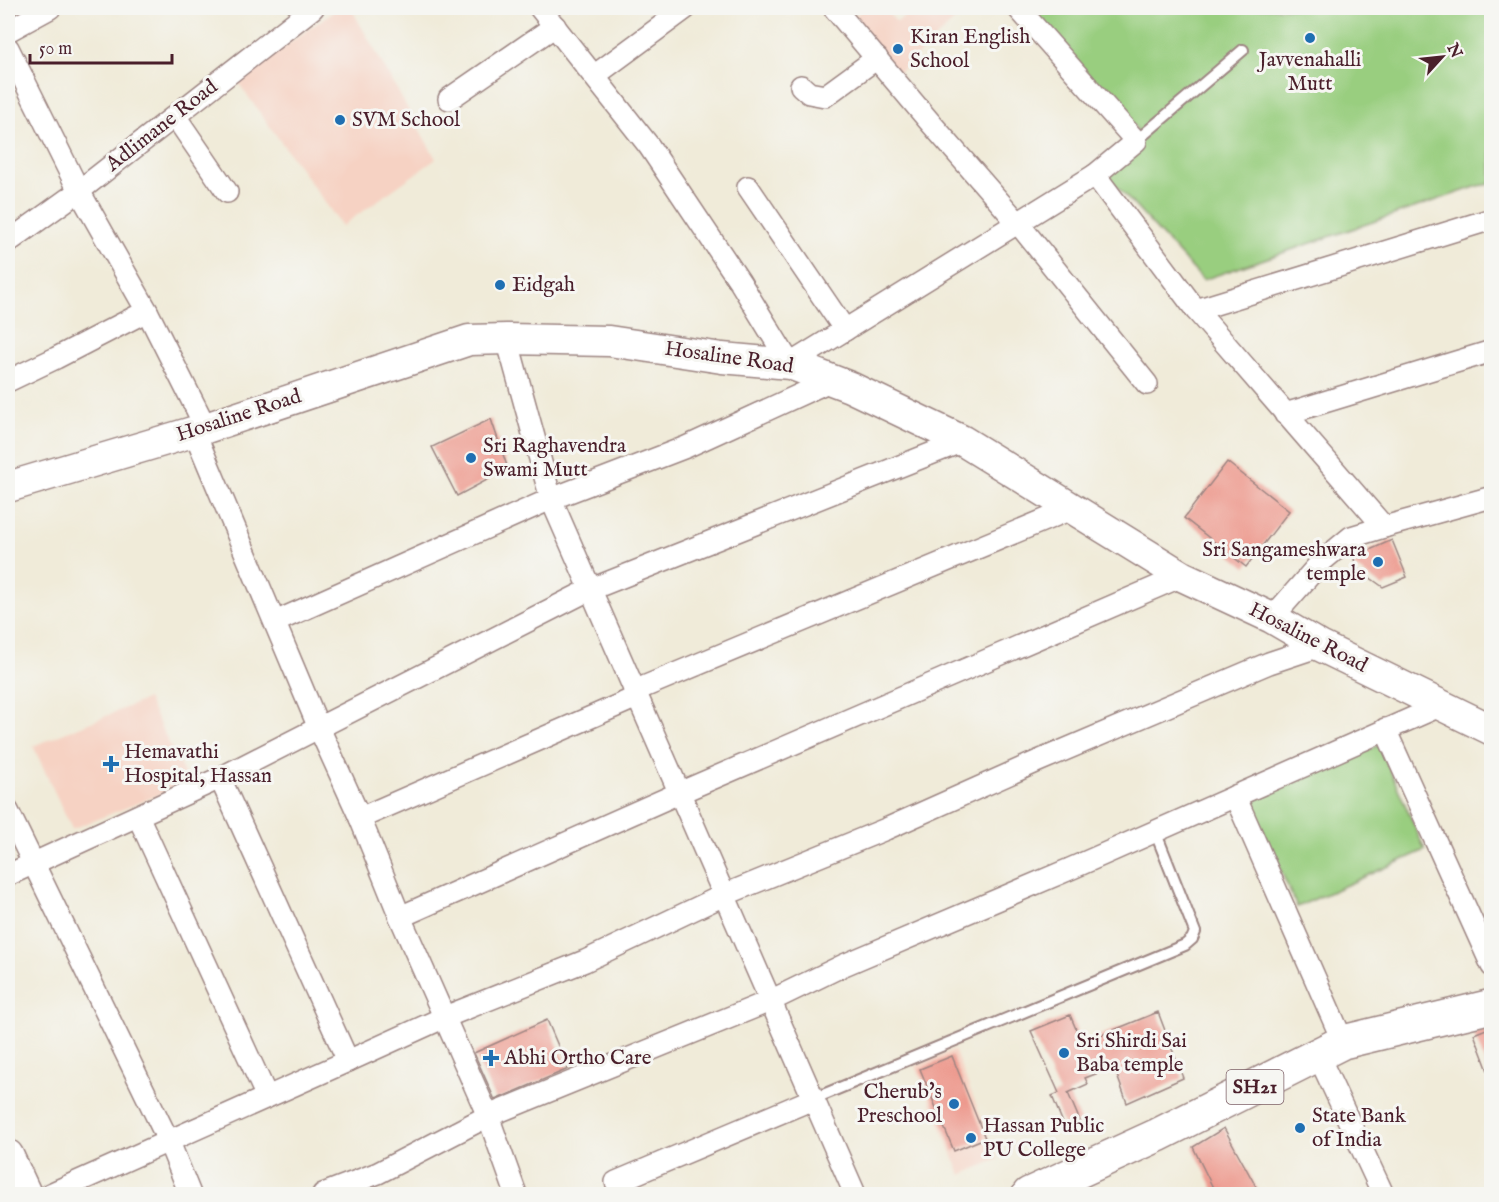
<svg xmlns="http://www.w3.org/2000/svg" width="1499" height="1202" font-family="'IM FELL English',serif">
  <style>
    .built { fill: #f6d2c3 }
    .green { fill: #99ce7f; stroke: #727655; stroke-width: 1.5 }
    .building { fill: #ed9a8e }
    .lines { fill: none; stroke-linecap: round; stroke-linejoin: round }
    .lane-casing { stroke: #9d8582; stroke-width: 14 }
    .street-casing { stroke: #9d8582; stroke-width: 24 }
    .secondary-casing { stroke: #9d8582; stroke-width: 33 }
    .primary-casing { stroke: #9d8582; stroke-width: 36 }
    .lane { stroke: #fff; stroke-width: 10 }
    .street { stroke: #fff; stroke-width: 21 }
    .secondary { stroke: #fff; stroke-width: 30 }
    .primary { stroke: #fff; stroke-width: 33 }
    .poi-dot { fill: #1f6fb2; stroke: #f6f6f2; stroke-width: 2 }
    .labels { text-anchor: middle; dominant-baseline: central; stroke-width: 6; stroke-linejoin: round; paint-order: stroke }
    .shield { fill: #f6f6f2; stroke: #7e6067; stroke-width: 1.5 }
    .shield-label { font-size: 20px; font-weight: bold; fill: #4a1f2b }
    .poi-label { font-size: 21px; fill: #4a1f2b; stroke: #f6f6f2; text-anchor: start }
    .street-label { font-size: 21px; fill: #4a1f2b; stroke: #f6f6f2 }
  </style>
  <rect width="100%" height="100%" fill="#f6f6f2"/>
  <filter id="ink" filterUnits="userSpaceOnUse"><feTurbulence type="fractalNoise" baseFrequency=".0167" numOctaves="2"/><feDisplacementMap in="SourceGraphic" scale="12" xChannelSelector="R" yChannelSelector="G"/><feConvolveMatrix kernelMatrix="1 2 1 2 8 2 1 2 1" color-interpolation-filters="sRGB"/></filter>
  <filter id="wash" filterUnits="userSpaceOnUse"><feTurbulence type="fractalNoise" baseFrequency=".008" numOctaves="4" result="noise"/><feDisplacementMap in="SourceGraphic" scale="24" xChannelSelector="R" yChannelSelector="G"/><feGaussianBlur stdDeviation="1.35" result="paint"/><feColorMatrix in="noise" values="0 0 0 0 0 0 0 0 0 0 0 0 0 0 0 0 0 1.4 0 .05"/><feComposite in="paint" operator="in"/></filter>
  <g filter="url(#wash)">
    <rect width="100%" height="100%" fill="#f0ebd9"/>
    <!-- built -->
    <g class="built">
      <polygon points="338,8 351,8 436,159 342,226 237,81"/>
      <polygon points="865,8 882,8 897,22 914,8 968,8 896,75 847,22"/>
      <polygon points="147,699 189,783 72,829 33,746"/>
      <polygon points="954,1050 998,1159 961,1175 916,1066"/>
    </g>
    <!-- green -->
    <g class="green">
      <polygon points="1027,8 1491,8 1491,184 1478,186 1203,280 1107,176 1137,129"/>
      <polygon points="1379,745 1425,850 1297,907 1250,802"/>
    </g>
    <g id="blocks">
      <!-- building -->
      <g class="building">
        <polygon points="491,419 508,469 457,496 432,447"/>
        <polygon points="1227,462 1289,511 1246,567 1184,518"/>
        <polygon points="1392,540 1407,577 1383,587 1355,567 1354,557"/>
        <polygon points="1158,1012 1183,1078 1127,1103 1114,1067 1085,1078 1088,1084 1068,1093 1080,1121 1065,1128 1052,1096 1059,1093 1031,1031 1070,1015 1082,1043"/>
        <polygon points="547,1020 568,1069 495,1100 474,1053"/>
        <polygon points="1491,1027 1491,1076 1490,1076 1474,1034"/>
        <polygon points="952,1056 985,1138 954,1151 920,1069"/>
        <polygon points="1224,1128 1260,1194 1216,1194 1193,1147"/>
      </g>
    </g>
  </g>
  <g filter="url(#ink)">
    <use href="#blocks" fill-opacity="0" stroke="#9d8582" stroke-width="1.5"/>
    <g class="lines">
      <defs>
        <g id="lane">
          <polyline points="1136,141 1243,50"/>
          <polyline points="813,1099 1185,945 1192,939 1195,932 1155,831"/>
        </g>
        <g id="street">
          <polyline points="540,8 649,146 740,282 790,364 1095,175"/>
          <polyline points="834,8 929,121 1018,223 1147,384"/>
          <polyline points="1018,8 1136,141 1095,175 1196,310 1384,527 1351,537 1322,561 1272,618"/>
          <polyline points="8,31 50,8"/>
          <polyline points="8,48 79,191 147,311 56,358 8,381"/>
          <polyline points="594,76 686,8"/>
          <polyline points="801,86 809,93 825,96 877,58"/>
          <polyline points="449,99 555,26"/>
          <polyline points="175,116 227,192"/>
          <polyline points="748,187 845,330"/>
          <polyline points="8,242 79,191 313,8"/>
          <polyline points="1196,310 1492,219"/>
          <polyline points="147,311 206,428"/>
          <polyline points="507,339 551,499 855,1194"/>
          <polyline points="1285,414 1492,351"/>
          <polyline points="194,431 319,728 360,818 400,917 488,1116 516,1194"/>
          <polyline points="1384,527 1492,497"/>
          <polyline points="275,622 551,499 686,447 832,380"/>
          <polyline points="634,691 1071,509"/>
          <polyline points="1385,729 1492,966"/>
          <polyline points="1235,796 1343,1042"/>
          <polyline points="8,811 169,1142 190,1194"/>
          <polyline points="138,816 267,1097"/>
          <polyline points="360,818 637,697"/>
          <polyline points="8,875 220,778 589,590 963,441"/>
          <polyline points="400,917 679,793 1182,576"/>
          <polyline points="1318,1055 1383,1194"/>
          <polyline points="348,1061 445,1017 585,961 724,895 886,829 1036,762 1269,663 1320,646"/>
          <polyline points="616,1182 813,1099"/>
          <polyline points="50,1194 348,1061 220,778"/>
          <polyline points="323,1194 378,1173 488,1116 770,1001 844,965 1070,869 1442,705"/>
        </g>
        <g id="secondary">
          <polyline points="8,487 206,428 469,340 507,339 609,341 722,358 790,364 850,387 963,441 1182,576 1272,618 1320,646 1492,730"/>
          <polyline points="8,1155 26,1194"/>
        </g>
        <polyline id="primary" points="1029,1194 1158,1135 1343,1042 1492,1006"/>
      </defs>
      <!-- lane casing -->
      <use href="#lane" class="lane-casing"/>
      <!-- street casing -->
      <use href="#street" class="street-casing"/>
      <!-- secondary casing -->
      <use href="#secondary" class="secondary-casing"/>
      <!-- primary casing -->
      <use href="#primary" class="primary-casing"/>
      <!-- lane -->
      <use href="#lane" class="lane"/>
      <!-- street -->
      <use href="#street" class="street"/>
      <!-- secondary -->
      <use href="#secondary" class="secondary"/>
      <!-- primary -->
      <use href="#primary" class="primary"/>
    </g>
  </g>
  <!-- markers -->
  <g class="poi-dot">
    <circle cx="1310" cy="38" r="6"/>
    <circle cx="898" cy="49" r="6"/>
    <circle cx="340" cy="120" r="6"/>
    <circle cx="500" cy="285" r="6"/>
    <circle cx="471" cy="458" r="6"/>
    <circle cx="1378" cy="562" r="6"/>
    <path d="M108 755h6v6h6v6h-6v6h-6v-6h-6v-6h6z"/>
    <circle cx="1064" cy="1053" r="6"/>
    <path d="M488 1049h6v6h6v6h-6v6h-6v-6h-6v-6h6z"/>
    <circle cx="954" cy="1104" r="6"/>
    <circle cx="1300" cy="1128" r="6"/>
    <circle cx="971" cy="1138" r="6"/>
  </g>
  <g class="labels">
    <!-- shield labels -->
    <rect class="shield" x="1226.5" y="1070" width="57" height="34" rx="4.5"/>
    <g class="shield-label">
      <text x="1255" y="1087">SH21</text>
    </g>
    <!-- poi labels -->
    <g class="poi-label">
      <text x="910" y="37">Kiran English<tspan x="910" dy="24">School</tspan></text>
      <text x="1310" y="60" text-anchor="middle">Javvenahalli<tspan x="1310" dy="24">Mutt</tspan></text>
      <text x="352" y="120">SVM School</text>
      <text x="512" y="285">Eidgah</text>
      <text x="483" y="446">Sri Raghavendra<tspan x="483" dy="24">Swami Mutt</tspan></text>
      <text x="1366" y="550" text-anchor="end">Sri Sangameshwara<tspan x="1366" dy="24">temple</tspan></text>
      <text x="124" y="752">Hemavathi<tspan x="124" dy="24">Hospital, Hassan</tspan></text>
      <text x="1076" y="1041">Sri Shirdi Sai<tspan x="1076" dy="24">Baba temple</tspan></text>
      <text x="504" y="1058">Abhi Ortho Care</text>
      <text x="942" y="1092" text-anchor="end">Cherub's<tspan x="942" dy="24">Preschool</tspan></text>
      <text x="1312" y="1116">State Bank<tspan x="1312" dy="24">of India</tspan></text>
      <text x="983" y="1126">Hassan Public<tspan x="983" dy="24">PU College</tspan></text>
    </g>
    <!-- street labels -->
    <g class="street-label">
      <text transform="translate(162 126) rotate(-38)">Adlimane Road</text>
      <text transform="translate(729 358) rotate(8)">Hosaline Road</text>
      <text transform="translate(239 416) rotate(-18)">Hosaline Road</text>
      <text transform="translate(1308 638) rotate(27)">Hosaline Road</text>
    </g>
  </g>
  <!-- margin -->
  <rect width="1499" height="1202" fill="none" stroke="#f6f6f2" stroke-width="30"/>
  <!-- north arrow -->
  <g transform="translate(1442 57) rotate(63)" stroke="#f6f6f2" stroke-width="4.5" paint-order="stroke">
  <path d="M0-4.5L10 22L0 15L-10 22Z" fill="#4a1f2b"/>
  <text y="-9" font-size="16" font-weight="bold" text-anchor="middle" fill="#4a1f2b">N</text>
  </g>
  <!-- scale -->
  <path d="M30 54v9h142v-9" fill="none" stroke="#4a1f2b" stroke-width="3"/>
  <text x="39" y="54" font-size="18" fill="#4a1f2b" stroke="#f6f6f2" stroke-width="4.5" paint-order="stroke">50 m</text>
</svg>
